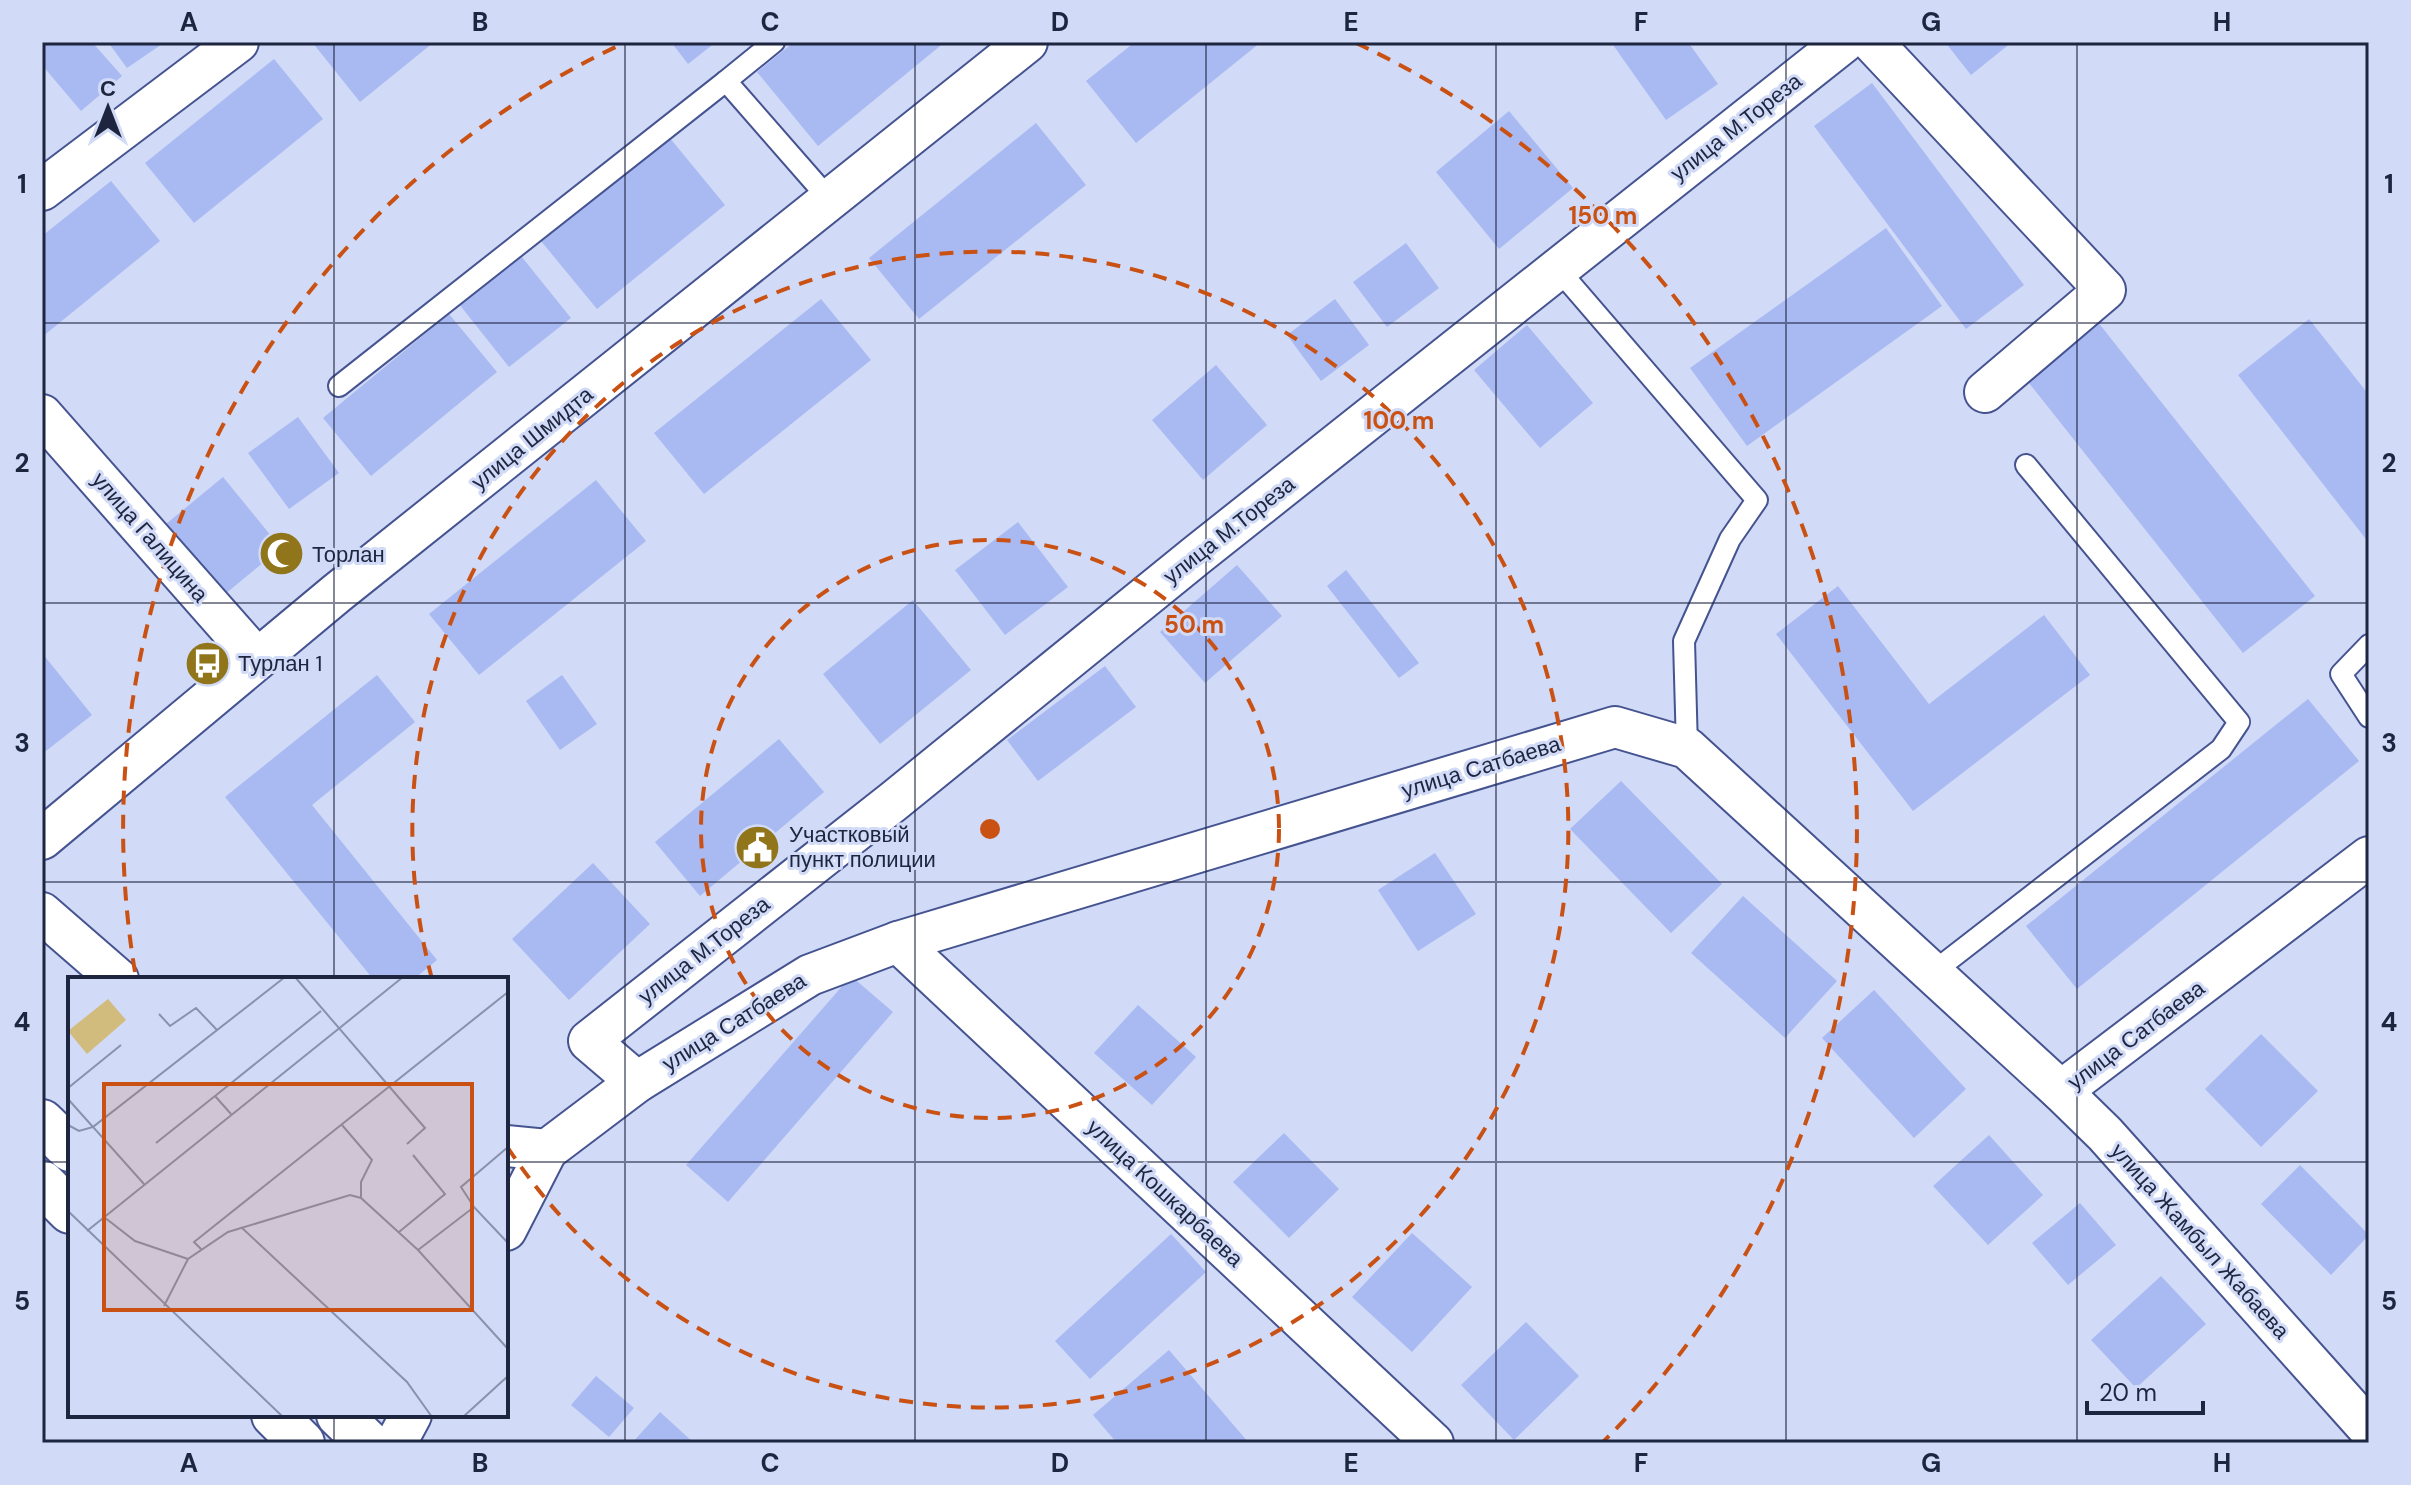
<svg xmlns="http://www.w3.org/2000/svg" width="2411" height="1485" font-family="'DM Sans',sans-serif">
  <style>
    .building { fill: #a9baf3 }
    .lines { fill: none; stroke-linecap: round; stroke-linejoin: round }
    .lane-casing { stroke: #455490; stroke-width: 24 }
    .street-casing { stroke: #455490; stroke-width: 44 }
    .highway-casing { stroke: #455490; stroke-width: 48 }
    .lane { stroke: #fff; stroke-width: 20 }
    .street { stroke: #fff; stroke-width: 40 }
    .highway { stroke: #fff; stroke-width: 44 }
    .grid { fill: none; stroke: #1d253f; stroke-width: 2; stroke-opacity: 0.55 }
    .ring { fill: none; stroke: #ca5114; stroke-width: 4; stroke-dasharray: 14 10 }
    .labels { text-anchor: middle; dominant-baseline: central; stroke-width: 6; stroke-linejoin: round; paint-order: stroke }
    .street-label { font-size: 22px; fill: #1d253f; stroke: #d1daf6 }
    .poi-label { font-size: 22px; fill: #1d253f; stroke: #d1daf6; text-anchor: start }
    .inset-road { fill: none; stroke: #8992ad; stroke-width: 2 }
    .view { fill: #ca5114; fill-opacity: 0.15; stroke: #ca5114; stroke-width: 4 }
    .inset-edge { fill: none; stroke: #1d253f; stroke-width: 4 }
    .centre { fill: #ca5114; stroke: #d1daf6; stroke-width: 4 }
    .ring-label { font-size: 24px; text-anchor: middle; font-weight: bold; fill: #ca5114; stroke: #d1daf6; stroke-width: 6; stroke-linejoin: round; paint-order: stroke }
    .neatline { fill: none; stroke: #1d253f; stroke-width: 3 }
    .grid-label { font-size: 26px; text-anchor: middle; font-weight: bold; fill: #1d253f }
  </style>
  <rect width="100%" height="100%" fill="#d1daf6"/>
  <!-- building -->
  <g class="building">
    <polygon points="42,42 92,42 122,76 81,111 42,65"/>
    <polygon points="108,42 165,42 127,68"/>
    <polygon points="312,42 434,42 360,102"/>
    <polygon points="671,42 716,42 688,64"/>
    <polygon points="794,42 945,42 818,146 757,72"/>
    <polygon points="1135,42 1261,42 1136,143 1086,81"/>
    <polygon points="1611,42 1688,42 1718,84 1666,120"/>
    <polygon points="1945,42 2012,42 1971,75"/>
    <polygon points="274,59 323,119 194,223 145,163"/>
    <polygon points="1872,83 2024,285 1966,329 1814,126"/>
    <polygon points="1509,111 1573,188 1499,249 1436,172"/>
    <polygon points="1036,123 1086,185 919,319 869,258"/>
    <polygon points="669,137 725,205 597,309 541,241"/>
    <polygon points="111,181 160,241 42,337 42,236"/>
    <polygon points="1886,228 1942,306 1747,446 1690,368"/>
    <polygon points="1406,243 1439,288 1387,327 1353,282"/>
    <polygon points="521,256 571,318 509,367 459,304"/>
    <polygon points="821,299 871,360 704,494 654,433"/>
    <polygon points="1335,299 1369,345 1321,381 1287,335"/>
    <polygon points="449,314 497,372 371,476 323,418"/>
    <polygon points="2309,319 2369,395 2369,543 2238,375"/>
    <polygon points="2097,321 2315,596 2243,653 2025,378"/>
    <polygon points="1527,325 1593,403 1540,448 1474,370"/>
    <polygon points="1216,365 1267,425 1203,480 1152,420"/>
    <polygon points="298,417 339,473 289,509 248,453"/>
    <polygon points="223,477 281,548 224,595 166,524"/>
    <polygon points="596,480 646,541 479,675 429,614"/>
    <polygon points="1018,522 1068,587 1005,635 955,570"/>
    <polygon points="1237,565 1282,616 1205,683 1160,632"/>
    <polygon points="1346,570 1419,663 1399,678 1327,586"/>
    <polygon points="1838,586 1929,704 2044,615 2090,675 1913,811 1776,634"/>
    <polygon points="913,600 971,670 880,744 823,674"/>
    <polygon points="42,653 92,715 42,754"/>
    <polygon points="1105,666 1136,707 1038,781 1007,740"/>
    <polygon points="377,675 415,722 312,805 437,960 414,979 373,979 225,797"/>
    <polygon points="562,675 597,724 560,750 526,701"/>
    <polygon points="2308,699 2359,761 2077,989 2026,926"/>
    <polygon points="779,739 824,792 700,896 655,842"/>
    <polygon points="1621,781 1722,884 1671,933 1570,829"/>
    <polygon points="1435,853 1476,914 1418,951 1378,890"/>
    <polygon points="593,863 650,924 569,1000 512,939"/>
    <polygon points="1743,896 1837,981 1785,1038 1691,953"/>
    <polygon points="851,976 893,1012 728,1202 686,1165"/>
    <polygon points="1874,990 1966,1089 1914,1138 1822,1038"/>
    <polygon points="1138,1005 1196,1057 1152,1105 1094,1053"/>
    <polygon points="2261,1034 2318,1091 2261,1147 2205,1089"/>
    <polygon points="1284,1133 1339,1189 1289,1238 1233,1182"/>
    <polygon points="1989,1135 2043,1195 1988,1245 1933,1186"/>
    <polygon points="2300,1165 2369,1235 2331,1275 2261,1204"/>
    <polygon points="2080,1203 2116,1245 2068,1285 2032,1243"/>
    <polygon points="1412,1233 1472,1287 1412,1352 1352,1297"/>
    <polygon points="1171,1234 1206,1272 1090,1379 1055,1341"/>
    <polygon points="2161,1276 2206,1324 2136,1388 2091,1340"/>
    <polygon points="1526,1322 1579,1376 1514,1440 1461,1385"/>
    <polygon points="1169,1350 1249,1443 1117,1443 1093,1415"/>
    <polygon points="596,1376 634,1408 609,1437 571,1405"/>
    <polygon points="660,1412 694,1443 632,1443"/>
  </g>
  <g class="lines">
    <defs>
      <g id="lane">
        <polyline points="774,42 726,81 830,200"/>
        <polyline points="1557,268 1757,500 1730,539 1684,641 1687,748"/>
        <polyline points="339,386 726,81"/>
        <polyline points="2369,645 2341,674 2369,717"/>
        <polyline points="1932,973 2221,749 2239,722 2026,465"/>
      </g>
      <g id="street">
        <polyline points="1872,42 2105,290 1985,392"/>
        <polyline points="42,190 238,42"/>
        <polyline points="42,415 257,659"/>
        <polyline points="42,839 337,593 1027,42"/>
        <polyline points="42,913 118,979"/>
        <polyline points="898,942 1433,1443"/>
        <polyline points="637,1082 589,1041 894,801 1197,555 1844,42"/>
        <polyline points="2061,1091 2369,857"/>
        <polyline points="506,1146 547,1150"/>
        <polyline points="506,1230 547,1150 637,1082 810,975 898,942 1615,727 1687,748 2061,1091 2105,1134 2369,1429"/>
        <polyline points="396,1443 411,1415"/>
      </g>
      <g id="highway">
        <polyline points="42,1122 70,1149"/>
        <polyline points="42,1183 70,1211"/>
        <polyline points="274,1415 302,1443"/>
        <polyline points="339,1415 368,1443"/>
      </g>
    </defs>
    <!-- lane casing -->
    <use href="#lane" class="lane-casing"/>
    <!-- street casing -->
    <use href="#street" class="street-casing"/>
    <!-- highway casing -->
    <use href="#highway" class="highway-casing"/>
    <!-- lane -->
    <use href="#lane" class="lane"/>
    <!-- street -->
    <use href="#street" class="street"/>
    <!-- highway -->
    <use href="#highway" class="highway"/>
  </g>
  <!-- grid -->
  <path class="grid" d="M334 42V979M625 42V1443M915 42V1443M1206 42V1443M1496 42V1443M1786 42V1443M2077 42V1443M42 323H2369M42 603H2369M42 882H2369M42 1162H70M506 1162H2369M334 1415V1443"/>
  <!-- distance rings -->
  <g class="ring">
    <circle cx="990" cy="829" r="289"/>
    <path d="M432 979A578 578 0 1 1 508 1148"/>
    <path d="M135 972A867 867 0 0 1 624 43M1356 43A867 867 0 0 1 1603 1442"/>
  </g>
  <!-- icons -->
  <defs>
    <symbol id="mosque-disc" viewBox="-11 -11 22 22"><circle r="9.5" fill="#90751b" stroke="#d1daf6"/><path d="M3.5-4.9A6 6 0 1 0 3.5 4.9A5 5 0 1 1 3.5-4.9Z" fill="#fff"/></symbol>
    <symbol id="bus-disc" viewBox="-11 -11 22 22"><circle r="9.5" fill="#90751b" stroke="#d1daf6"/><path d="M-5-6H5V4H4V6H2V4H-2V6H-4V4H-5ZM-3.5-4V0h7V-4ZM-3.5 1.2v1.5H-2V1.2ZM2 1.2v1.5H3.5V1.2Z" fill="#fff"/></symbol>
    <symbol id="civic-disc" viewBox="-11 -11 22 22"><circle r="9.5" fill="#90751b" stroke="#d1daf6"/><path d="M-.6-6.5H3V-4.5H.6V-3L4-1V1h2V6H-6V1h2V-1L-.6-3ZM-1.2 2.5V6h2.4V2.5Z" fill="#fff"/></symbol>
  </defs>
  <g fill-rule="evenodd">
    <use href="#mosque-disc" x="256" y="528" width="51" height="51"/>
    <use href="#bus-disc" x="182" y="638" width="51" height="51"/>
    <use href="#civic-disc" x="732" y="822" width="51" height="51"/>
  </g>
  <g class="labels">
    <!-- street labels -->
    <g class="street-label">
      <text transform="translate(1736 127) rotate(-38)">улица М.Тореза</text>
      <text transform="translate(532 438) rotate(-39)">улица Шмидта</text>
      <text transform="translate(1229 530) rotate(-38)">улица М.Тореза</text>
      <text transform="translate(150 537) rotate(49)">улица Галицина</text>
      <text transform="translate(1481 767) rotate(-17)">улица Сатбаева</text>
      <text transform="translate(704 950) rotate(-38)">улица М.Тореза</text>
      <text transform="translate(734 1022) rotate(-32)">улица Сатбаева</text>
      <text transform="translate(2136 1035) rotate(-37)">улица Сатбаева</text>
      <text transform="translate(1165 1193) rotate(43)">улица Кошкарбаева</text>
      <text transform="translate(2200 1241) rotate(48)">улица Жамбыл Жабаева</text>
    </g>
    <!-- poi labels -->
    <g class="poi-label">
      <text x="312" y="554">Торлан</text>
      <text x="238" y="663">Турлан 1</text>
      <text x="789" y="834">Участковый<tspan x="789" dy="25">пункт полиции</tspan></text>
    </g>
  </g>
  <!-- overview -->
  <g transform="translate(68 977)">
    <rect width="440" height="440" fill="#d1daf6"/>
    <path d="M40 22 58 43 19 77 0 54Z" fill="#d1bc7e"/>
    <path class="inset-road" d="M227 0 357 151 339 167M91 37 102 49 128 31 149 53M0 111 53 68M0 122 25 150 11 154 0 148M163 137 147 119 253 34M274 148 304 183 293 205V221M88 166 147 119M76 207 25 150 217 0M406 230 393 210 440 170M0 234 215 440M36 240 67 264 120 282M173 250 339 405 364 440M19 254 335 0M331 255 377 217 345 178M133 272 126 265 440 15M350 273 406 230 440 266M96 329 120 282 160 255 282 218 293 221 350 273 440 372M395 440 440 399"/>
    <path class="view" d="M36 107H404V333H36Z"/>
    <rect width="440" height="440" class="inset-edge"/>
  </g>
  <circle cx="990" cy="829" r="12" class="centre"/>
  <g class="ring-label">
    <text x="1603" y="224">150 m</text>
    <text x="1399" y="429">100 m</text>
    <text x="1194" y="633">50 m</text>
  </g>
  <!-- border -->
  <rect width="2411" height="1485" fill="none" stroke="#d1daf6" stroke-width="88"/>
  <!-- north arrow -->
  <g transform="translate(108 108)" stroke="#d1daf6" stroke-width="6" paint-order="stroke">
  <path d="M0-6L14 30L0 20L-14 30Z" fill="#1d253f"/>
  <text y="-12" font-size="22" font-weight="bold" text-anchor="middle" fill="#1d253f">С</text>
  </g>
  <!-- scale -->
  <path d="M2087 1401v12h116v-12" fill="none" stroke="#1d253f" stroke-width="4"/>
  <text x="2099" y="1401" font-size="24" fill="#1d253f" stroke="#d1daf6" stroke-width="6" paint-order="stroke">20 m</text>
  <rect x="44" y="44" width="2323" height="1397" class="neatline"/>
  <g class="grid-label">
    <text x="189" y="31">A</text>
    <text x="480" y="31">B</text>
    <text x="770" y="31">C</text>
    <text x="1060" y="31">D</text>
    <text x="1351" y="31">E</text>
    <text x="1641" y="31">F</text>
    <text x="1931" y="31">G</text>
    <text x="2222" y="31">H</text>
    <text x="22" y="193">1</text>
    <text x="2389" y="193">1</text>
    <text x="22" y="472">2</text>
    <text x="2389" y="472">2</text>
    <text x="22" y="752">3</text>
    <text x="2389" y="752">3</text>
    <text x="22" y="1031">4</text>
    <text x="2389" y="1031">4</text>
    <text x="22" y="1310">5</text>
    <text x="2389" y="1310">5</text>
    <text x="189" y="1472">A</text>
    <text x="480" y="1472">B</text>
    <text x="770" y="1472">C</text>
    <text x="1060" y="1472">D</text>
    <text x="1351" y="1472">E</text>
    <text x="1641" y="1472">F</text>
    <text x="1931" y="1472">G</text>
    <text x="2222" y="1472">H</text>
  </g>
</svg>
